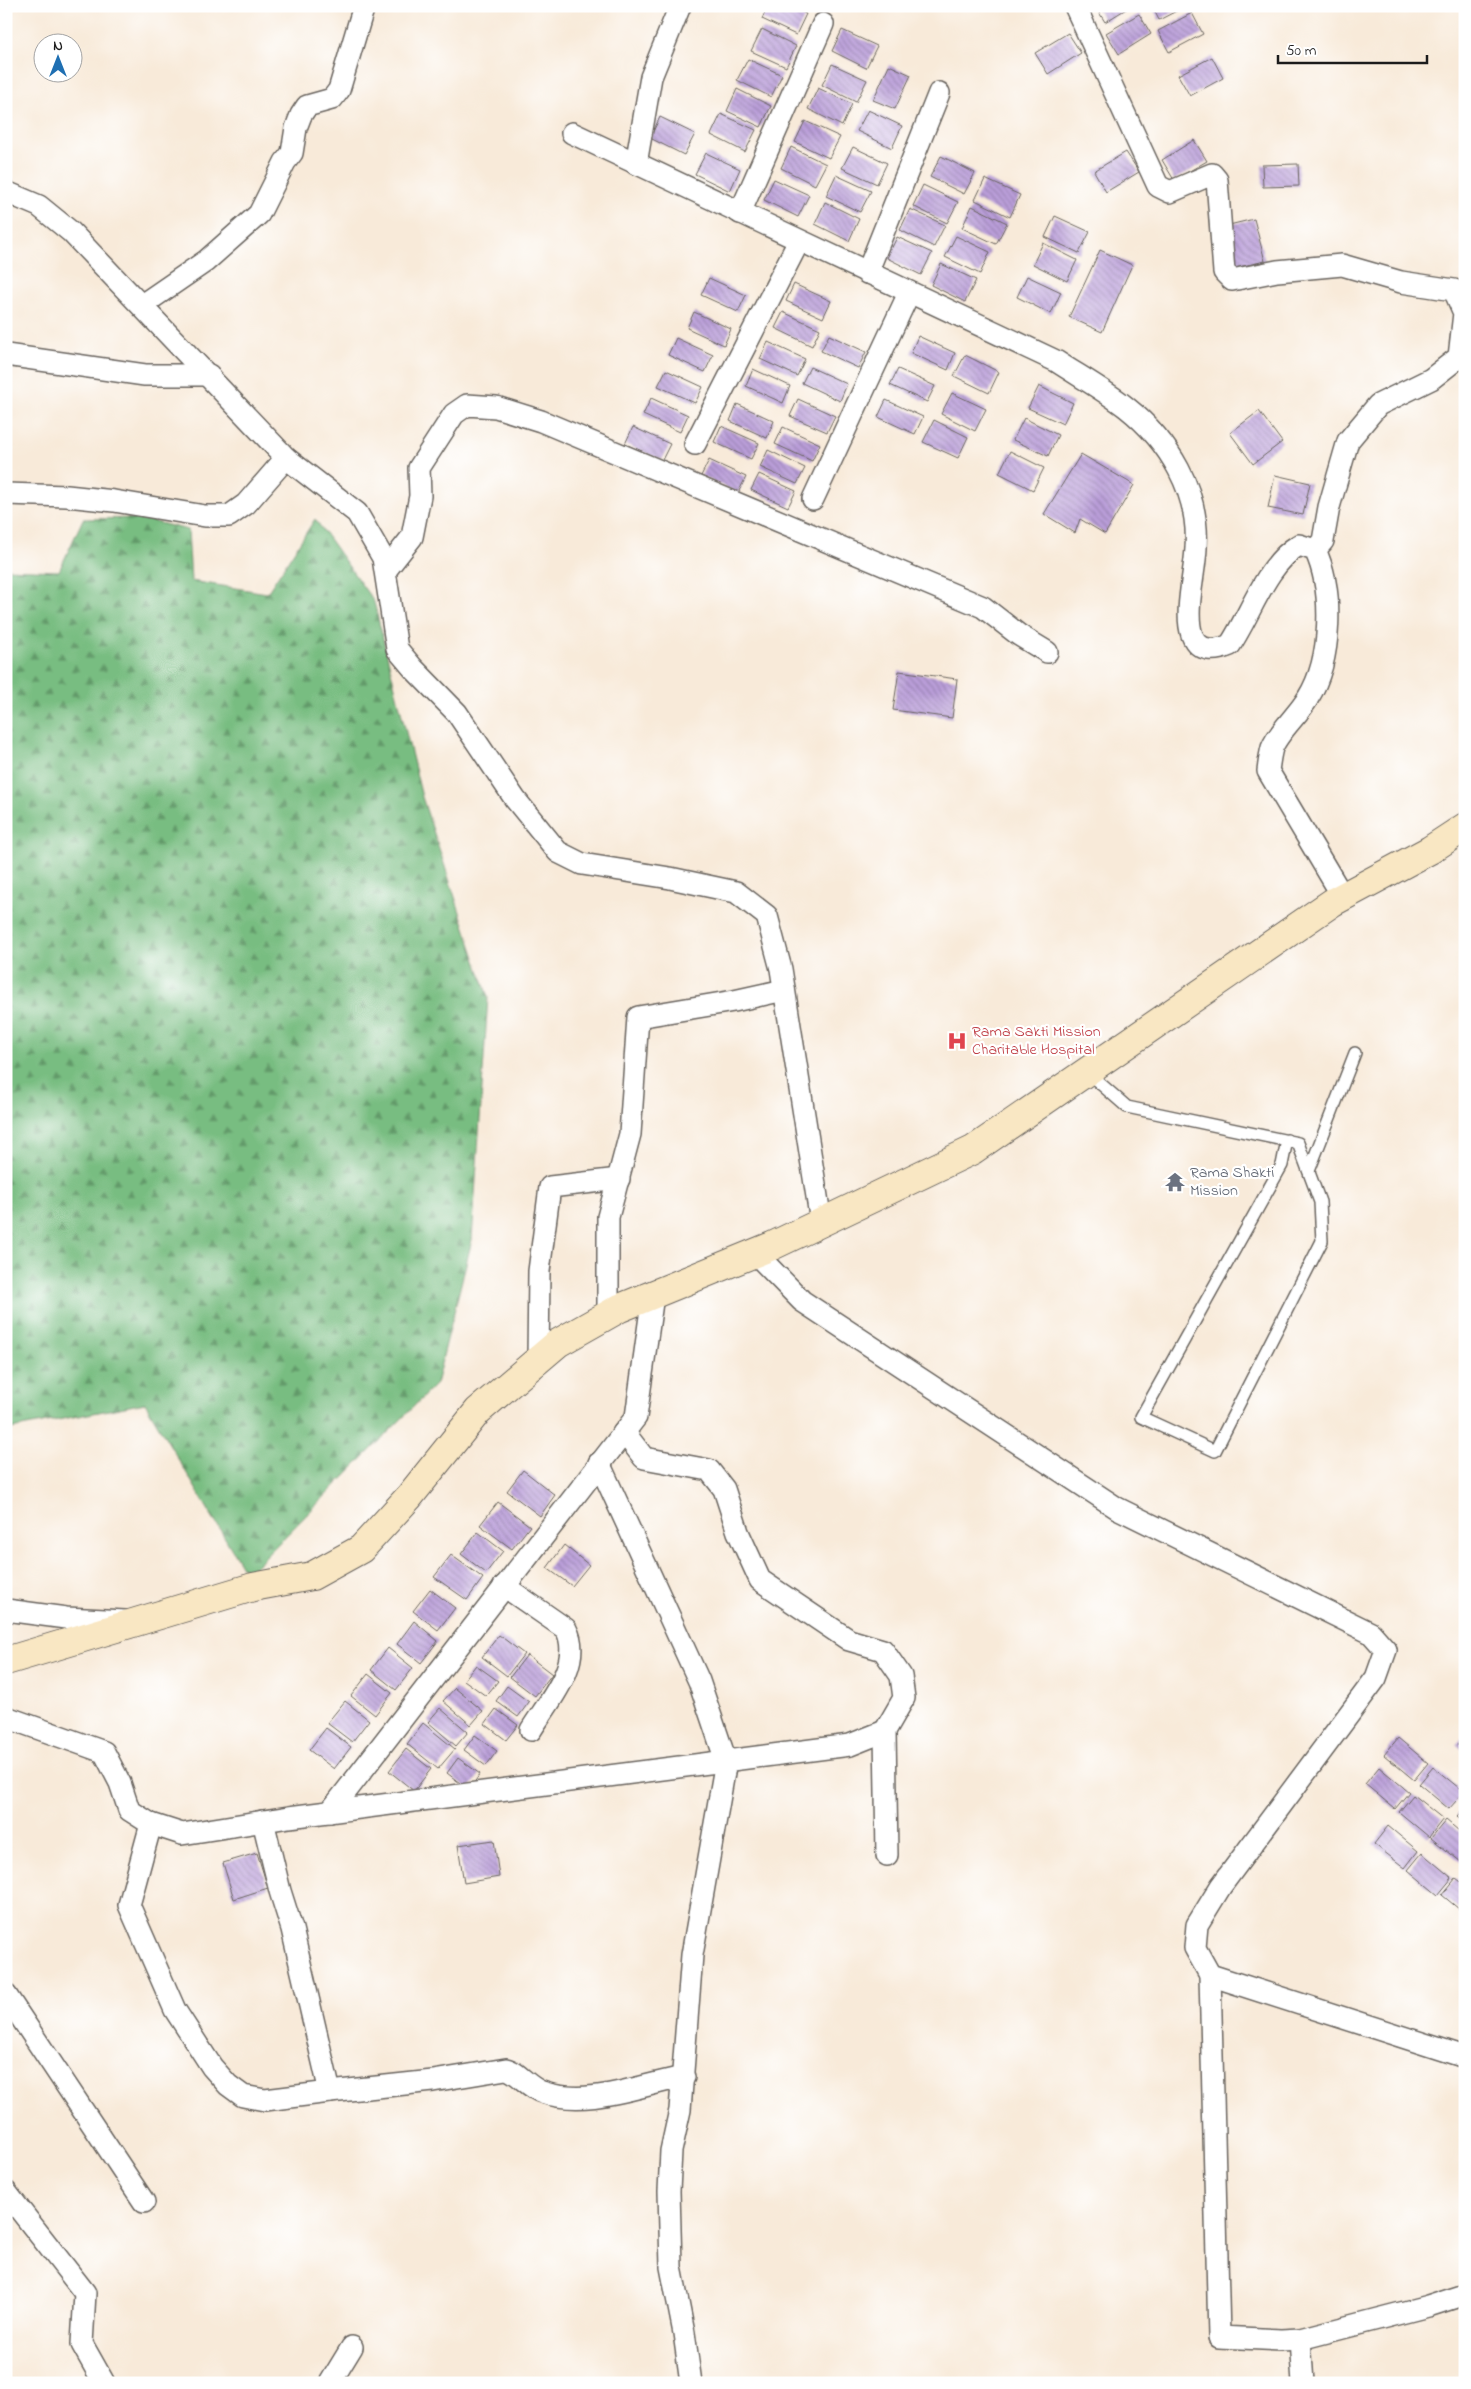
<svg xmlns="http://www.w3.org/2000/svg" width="1471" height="2389" font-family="'Indie Flower',sans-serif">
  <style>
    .forest { fill: url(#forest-firs); stroke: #4a6c4e }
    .building { fill: url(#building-back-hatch) }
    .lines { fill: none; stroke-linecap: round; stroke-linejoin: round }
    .lane-casing { stroke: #69645e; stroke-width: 14 }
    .street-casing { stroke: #69645e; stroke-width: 24 }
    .secondary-casing { stroke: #69645e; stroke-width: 30 }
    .lane { stroke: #fff; stroke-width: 11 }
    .street { stroke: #fff; stroke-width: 21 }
    .secondary { stroke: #f9e7c3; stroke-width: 28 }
    .labels { text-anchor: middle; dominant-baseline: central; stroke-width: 4.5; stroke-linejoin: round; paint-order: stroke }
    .health-label { font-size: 16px; fill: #be3a42; stroke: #fff; text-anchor: start }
    .worship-label { font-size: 16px; fill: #5b616d; stroke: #fff; text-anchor: start }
  </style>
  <defs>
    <pattern id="forest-firs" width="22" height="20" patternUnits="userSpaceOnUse" patternTransform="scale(1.25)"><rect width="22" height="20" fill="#78bd81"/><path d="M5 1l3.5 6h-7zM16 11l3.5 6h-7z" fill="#629969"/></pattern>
    <pattern id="building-back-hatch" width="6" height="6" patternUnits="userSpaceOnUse" patternTransform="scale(1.25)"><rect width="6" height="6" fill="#ba9ed9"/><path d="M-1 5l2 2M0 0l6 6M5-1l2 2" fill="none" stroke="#9680af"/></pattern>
  </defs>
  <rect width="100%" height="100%" fill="#fff"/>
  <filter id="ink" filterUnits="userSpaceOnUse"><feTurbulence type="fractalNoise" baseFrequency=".02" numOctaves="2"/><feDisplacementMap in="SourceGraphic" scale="10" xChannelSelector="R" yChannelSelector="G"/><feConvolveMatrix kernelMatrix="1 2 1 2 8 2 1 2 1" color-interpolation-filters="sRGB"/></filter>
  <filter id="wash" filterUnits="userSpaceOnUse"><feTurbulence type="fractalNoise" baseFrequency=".0096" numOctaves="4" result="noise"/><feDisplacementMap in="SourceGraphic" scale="20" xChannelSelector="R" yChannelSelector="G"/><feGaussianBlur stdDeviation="1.12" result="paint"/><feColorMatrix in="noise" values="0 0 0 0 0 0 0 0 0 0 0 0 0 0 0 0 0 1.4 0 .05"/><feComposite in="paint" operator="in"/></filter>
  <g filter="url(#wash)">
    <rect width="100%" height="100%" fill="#f8ead9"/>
    <!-- forest -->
    <polygon class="forest" points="140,518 188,530 191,581 267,593 315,519 374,602 422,797 488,997 472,1240 436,1384 247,1575 145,1403 6,1430 6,569 59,571 83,519"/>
    <g id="blocks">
      <!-- building -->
      <g class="building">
        <polygon points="768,6 790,6 806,14 796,35 762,19"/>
        <polygon points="1095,6 1131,6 1105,22"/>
        <polygon points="1152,6 1186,6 1159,20"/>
        <polygon points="1192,13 1203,34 1169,52 1158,31"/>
        <polygon points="1139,14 1151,34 1119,54 1106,33"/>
        <polygon points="762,29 796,46 786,67 751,51"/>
        <polygon points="842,30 877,46 866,68 832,51"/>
        <polygon points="1068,33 1081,53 1048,74 1035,53"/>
        <polygon points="1212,57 1223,78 1190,96 1178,75"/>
        <polygon points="748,59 782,75 771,97 737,80"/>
        <polygon points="832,64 867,80 856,102 822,85"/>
        <polygon points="889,65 911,75 895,109 873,100"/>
        <polygon points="818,88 852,104 842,126 808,109"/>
        <polygon points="737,89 771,106 761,127 727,111"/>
        <polygon points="868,110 902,126 892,148 857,131"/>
        <polygon points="721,114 756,130 745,152 711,135"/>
        <polygon points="660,117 695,134 684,155 650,138"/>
        <polygon points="805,121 840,137 829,158 795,142"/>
        <polygon points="1194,140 1207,161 1174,180 1162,160"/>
        <polygon points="791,147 826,164 815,185 781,168"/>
        <polygon points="853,147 887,163 877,184 842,168"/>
        <polygon points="1126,152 1139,172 1106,192 1094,171"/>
        <polygon points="706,153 740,169 730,191 695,174"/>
        <polygon points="941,156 975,173 964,194 930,177"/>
        <polygon points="1298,164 1299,186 1263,187 1262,165"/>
        <polygon points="836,175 871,191 860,212 826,196"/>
        <polygon points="774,179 809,195 798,217 764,200"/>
        <polygon points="985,179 1020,195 1010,217 975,200"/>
        <polygon points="923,185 958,202 947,223 913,206"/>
        <polygon points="825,202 859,219 849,241 815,224"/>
        <polygon points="972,206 1007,223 996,244 962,228"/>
        <polygon points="910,209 945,225 934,247 900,230"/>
        <polygon points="1055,216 1090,232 1079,253 1045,237"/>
        <polygon points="1254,219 1265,261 1235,268 1225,226"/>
        <polygon points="956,236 990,252 980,274 945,257"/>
        <polygon points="897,237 932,253 921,275 887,258"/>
        <polygon points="1043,243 1077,260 1067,281 1033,264"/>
        <polygon points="1100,250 1132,265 1102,332 1069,317"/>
        <polygon points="941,264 976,280 965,302 931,285"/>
        <polygon points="1027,276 1061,292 1051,314 1017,297"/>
        <polygon points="709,278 746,295 738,312 701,295"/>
        <polygon points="794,284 831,301 823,318 786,301"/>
        <polygon points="694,312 731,329 724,345 687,328"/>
        <polygon points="783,312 820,329 812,346 775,328"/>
        <polygon points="829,335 866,352 858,368 821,351"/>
        <polygon points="918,336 955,353 948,370 911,353"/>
        <polygon points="676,338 713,355 705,372 668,355"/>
        <polygon points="768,342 805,359 797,376 760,359"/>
        <polygon points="965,355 999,372 989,393 954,376"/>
        <polygon points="810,367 847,384 840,401 802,383"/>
        <polygon points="753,369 790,386 783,403 746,386"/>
        <polygon points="898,369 935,386 927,402 890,385"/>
        <polygon points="666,370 703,387 695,403 658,386"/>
        <polygon points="1039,386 1073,403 1063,424 1028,408"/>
        <polygon points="952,393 986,409 975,431 941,414"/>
        <polygon points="651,398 688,415 680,432 643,415"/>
        <polygon points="798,399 835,416 827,432 790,416"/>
        <polygon points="886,400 923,417 915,434 878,417"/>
        <polygon points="737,404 774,421 767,438 730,421"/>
        <polygon points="1259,411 1282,442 1253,464 1230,433"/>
        <polygon points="1024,418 1058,435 1048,456 1013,440"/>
        <polygon points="934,420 968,437 958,458 923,442"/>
        <polygon points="721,426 759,443 751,459 714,442"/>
        <polygon points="633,427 670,444 662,460 625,444"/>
        <polygon points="783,427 820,444 812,461 775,444"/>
        <polygon points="768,450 805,468 797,484 760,467"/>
        <polygon points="1010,451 1044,468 1033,490 999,473"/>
        <polygon points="1081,454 1134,485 1105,534 1080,519 1075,533 1044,514"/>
        <polygon points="709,460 746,477 738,493 701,476"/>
        <polygon points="759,474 796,491 788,507 751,490"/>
        <polygon points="1275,475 1310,483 1303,515 1268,508"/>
        <polygon points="899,671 957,679 952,718 893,710"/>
        <polygon points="523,1470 555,1495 540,1516 507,1491"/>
        <polygon points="498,1502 530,1526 512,1549 480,1525"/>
        <polygon points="478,1532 503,1551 486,1573 461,1554"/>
        <polygon points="564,1545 589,1565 572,1586 547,1568"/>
        <polygon points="451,1555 483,1578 467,1600 434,1577"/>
        <polygon points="430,1589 455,1608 438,1630 413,1611"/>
        <polygon points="414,1621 438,1641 421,1663 397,1644"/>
        <polygon points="499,1635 524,1654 507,1676 482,1657"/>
        <polygon points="388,1648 413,1668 396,1690 371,1670"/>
        <polygon points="527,1655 552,1674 535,1696 510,1677"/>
        <polygon points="476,1665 498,1681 486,1696 464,1680"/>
        <polygon points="368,1674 392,1693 375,1715 351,1696"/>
        <polygon points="507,1686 529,1702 518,1717 496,1701"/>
        <polygon points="455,1688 483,1711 471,1725 443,1701"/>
        <polygon points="345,1701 369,1720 352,1742 327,1723"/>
        <polygon points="440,1708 468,1732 456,1746 428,1722"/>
        <polygon points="496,1709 518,1725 506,1740 485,1724"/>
        <polygon points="423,1723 455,1749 438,1769 407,1744"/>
        <polygon points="326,1728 351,1747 334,1769 309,1750"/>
        <polygon points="475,1735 497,1751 486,1766 464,1750"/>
        <polygon points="1465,1735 1465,1751 1457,1744"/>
        <polygon points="1398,1738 1428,1763 1414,1780 1384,1755"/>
        <polygon points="406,1749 431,1769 414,1791 389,1771"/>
        <polygon points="458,1758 480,1774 469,1790 447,1773"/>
        <polygon points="1379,1767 1409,1792 1395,1809 1365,1784"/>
        <polygon points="1433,1767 1464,1792 1449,1809 1419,1784"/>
        <polygon points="1413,1795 1443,1819 1429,1837 1399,1812"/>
        <polygon points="1465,1807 1465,1822 1457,1816"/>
        <polygon points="1446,1820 1465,1836 1465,1858 1461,1862 1431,1838"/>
        <polygon points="1388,1826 1418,1851 1405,1868 1374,1844"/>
        <polygon points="494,1840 499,1877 464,1883 458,1845"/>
        <polygon points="257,1853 268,1888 234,1899 223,1863"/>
        <polygon points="1422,1853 1452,1878 1438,1895 1408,1870"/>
        <polygon points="1456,1878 1465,1885 1465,1914 1442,1895"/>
      </g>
    </g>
  </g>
  <g filter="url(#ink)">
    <use href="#blocks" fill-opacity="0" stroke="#69645e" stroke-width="1"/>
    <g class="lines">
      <defs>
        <g id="lane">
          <polyline points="1087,1072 1127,1107 1298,1143 1320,1202 1322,1241 1215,1451 1141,1417 1282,1165 1287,1140"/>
          <polyline points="1309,1171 1355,1053"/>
        </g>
        <g id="street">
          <polyline points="1075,6 1158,186 1170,192 1212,174 1217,180 1224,272 1232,280 1277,271 1342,265 1401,282 1454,290 1464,313 1459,357 1431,379 1378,405 1348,441 1329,507 1323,541 1315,550"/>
          <path d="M572 133 1056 361C1079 376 1104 390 1126 407 1169 441 1200 492 1196 548 1195 573 1184 612 1192 635 1199 653 1216 651 1230 645 1251 614 1266 564 1299 545L1315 550C1334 590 1332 660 1308 698 1299 714 1278 732 1272 748 1270 755 1269 763 1268 771L1343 897"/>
          <polyline points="636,164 651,77 680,6"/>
          <polyline points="6,192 39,206 71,232 286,458 357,513 383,558 397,649 413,668 457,713 515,799 558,852 582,864 670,878 736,892 767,916 781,969 821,1222"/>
          <polyline points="740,213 823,24"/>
          <polyline points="867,273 939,93"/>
          <polyline points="142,305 206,261 259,214 285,162 292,153 296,128 301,115 307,106 332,99 339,90 364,6"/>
          <polyline points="6,355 145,375 209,375"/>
          <polyline points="695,444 799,241"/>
          <polyline points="6,494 67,496 114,501 205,516 229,516 246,504 286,458"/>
          <polyline points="813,499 909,293"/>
          <polyline points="386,570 412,537 420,496 419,468 454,414 467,405 496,407 541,421 983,607 1019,635 1047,652"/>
          <polyline points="755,1253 802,1301 1117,1508 1371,1633 1386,1650 1376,1678 1221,1886 1197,1925 1195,1948 1210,1975 1465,2057"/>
          <polyline points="608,1315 608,1217 630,1134 638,1017 734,1001 784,990"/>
          <polyline points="538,1360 539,1271 550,1187 619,1179"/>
          <polyline points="624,1432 644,1458 709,1470 724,1489 738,1532 760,1580 849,1640 883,1650 901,1676 904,1698 885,1731 887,1855"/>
          <polyline points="599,1463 699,1681 726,1761 692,1955 680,2110 671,2151 669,2191 671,2267 684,2333 691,2383"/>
          <path d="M504 1586 566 1629C584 1663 548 1702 531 1730"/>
          <polyline points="6,1610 66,1618 125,1621"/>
          <polyline points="6,1717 104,1752 120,1783 129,1810 151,1824 182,1834 289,1817 850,1745 885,1731"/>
          <polyline points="330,1812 636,1417 653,1295"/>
          <path d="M263 1821 280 1891 292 1929 330 2092 433 2081 506 2069C517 2071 529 2088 542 2092 587 2108 639 2085 684 2077"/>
          <polyline points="151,1824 129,1905 175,2010 212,2067 228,2085 243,2096 265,2100 330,2092"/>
          <polyline points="1210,1975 1219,2337 1281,2340 1300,2339 1428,2306 1465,2294"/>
          <polyline points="6,1995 144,2202"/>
          <polyline points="6,2192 85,2293 82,2344 104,2383"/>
          <polyline points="1300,2339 1303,2383"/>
          <polyline points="330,2383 352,2347"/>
        </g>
        <polyline id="secondary" points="6,1661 253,1587 312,1576 361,1549 409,1497 478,1411 558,1343 620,1308 772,1246 973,1150 1333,902 1430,850 1465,827"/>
      </defs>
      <!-- lane casing -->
      <use href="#lane" class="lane-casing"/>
      <!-- street casing -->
      <use href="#street" class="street-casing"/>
      <!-- secondary casing -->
      <use href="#secondary" class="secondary-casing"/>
      <!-- lane -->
      <use href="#lane" class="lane"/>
      <!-- street -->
      <use href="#street" class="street"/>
      <!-- secondary -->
      <use href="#secondary" class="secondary"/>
    </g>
  </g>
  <!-- icons -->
  <defs>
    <symbol id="hospital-bare" viewBox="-9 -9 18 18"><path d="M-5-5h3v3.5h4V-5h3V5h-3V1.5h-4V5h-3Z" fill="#e0444e" stroke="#fff" stroke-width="2.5" paint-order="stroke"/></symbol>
    <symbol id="temple-bare" viewBox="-9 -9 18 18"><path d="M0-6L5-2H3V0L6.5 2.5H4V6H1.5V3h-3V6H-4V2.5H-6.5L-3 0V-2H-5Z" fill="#6b7280" stroke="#fff" stroke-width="2.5" paint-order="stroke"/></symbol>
  </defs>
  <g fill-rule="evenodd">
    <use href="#hospital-bare" x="943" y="1027" width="28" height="28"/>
    <use href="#temple-bare" x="1161" y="1168" width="28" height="28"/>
  </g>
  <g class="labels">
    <!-- health labels -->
    <g class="health-label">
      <text x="972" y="1032">Rama Sakti Mission<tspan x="972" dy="18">Charitable Hospital</tspan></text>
    </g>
    <!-- worship labels -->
    <g class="worship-label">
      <text x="1190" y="1173">Rama Shakti<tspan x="1190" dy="18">Mission</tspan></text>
    </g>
  </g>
  <!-- margin -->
  <rect width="1471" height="2389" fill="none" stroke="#fff" stroke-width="25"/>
  <!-- north arrow -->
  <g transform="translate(58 58)"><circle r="24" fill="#ffffff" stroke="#a4a4a4"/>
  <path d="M0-4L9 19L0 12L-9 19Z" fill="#1f6fb2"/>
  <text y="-8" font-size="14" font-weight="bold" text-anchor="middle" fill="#1c1c1c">N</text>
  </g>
  <!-- scale -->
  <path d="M1278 55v8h149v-8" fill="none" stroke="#1c1c1c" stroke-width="2.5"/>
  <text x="1286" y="55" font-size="15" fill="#1c1c1c" stroke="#ffffff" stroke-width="4" paint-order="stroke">50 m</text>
</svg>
